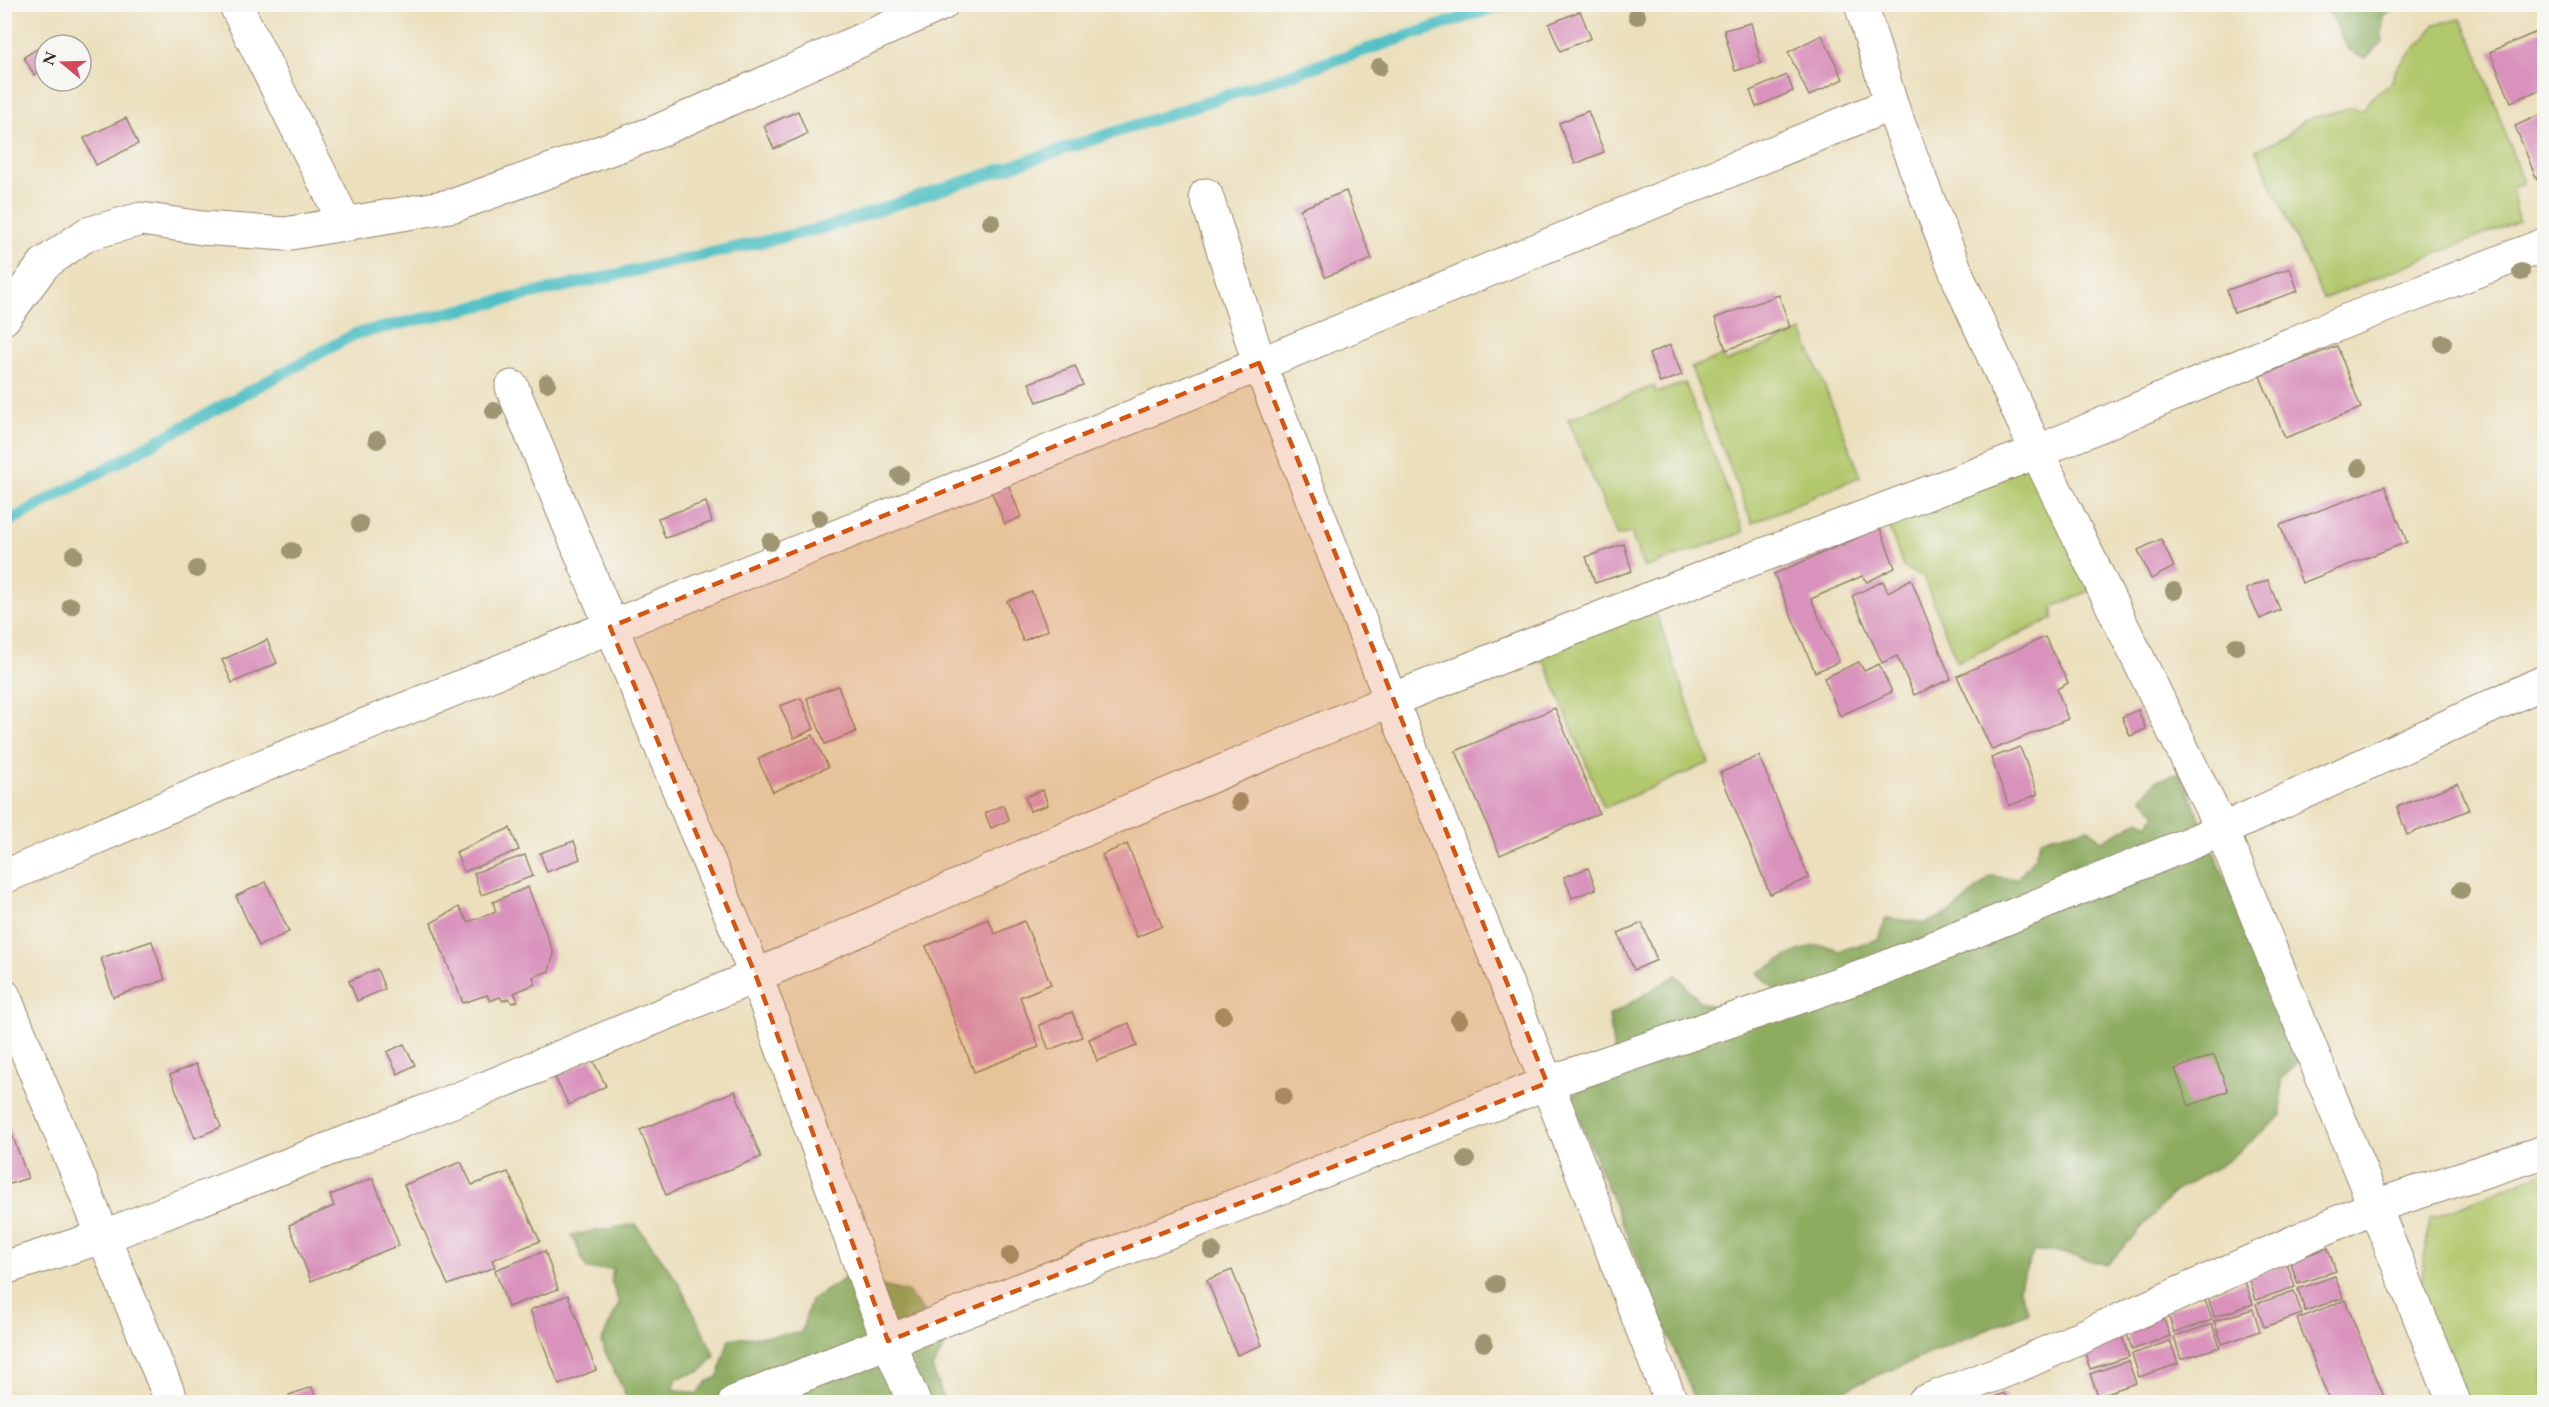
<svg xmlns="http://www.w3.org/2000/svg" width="2549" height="1407" font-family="'EB Garamond',serif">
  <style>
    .green { fill: #b2c86d; stroke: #767946; stroke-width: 1.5 }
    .forest { fill: #8dac60; stroke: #646b3f; stroke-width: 1.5 }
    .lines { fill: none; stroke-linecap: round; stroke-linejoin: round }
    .stream { stroke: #51c0c5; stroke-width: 12 }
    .building { fill: #d992bc }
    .minor-casing { stroke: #93846d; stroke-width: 35 }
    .minor { stroke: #fff; stroke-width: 33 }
    .tree { fill: #9e9572 }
    .marked { fill: #d7540e; fill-opacity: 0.2; stroke: #d7540e; stroke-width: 4.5; stroke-dasharray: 12 8; stroke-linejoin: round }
  </style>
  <rect width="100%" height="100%" fill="#f6f6f2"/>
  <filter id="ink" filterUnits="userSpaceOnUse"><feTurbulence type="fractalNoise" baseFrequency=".0167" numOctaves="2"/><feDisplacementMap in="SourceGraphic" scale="12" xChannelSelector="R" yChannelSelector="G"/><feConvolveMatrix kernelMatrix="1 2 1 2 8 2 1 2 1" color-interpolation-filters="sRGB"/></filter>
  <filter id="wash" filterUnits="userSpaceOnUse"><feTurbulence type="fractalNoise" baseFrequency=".008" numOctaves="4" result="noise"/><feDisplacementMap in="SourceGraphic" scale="24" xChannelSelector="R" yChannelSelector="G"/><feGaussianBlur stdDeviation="1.35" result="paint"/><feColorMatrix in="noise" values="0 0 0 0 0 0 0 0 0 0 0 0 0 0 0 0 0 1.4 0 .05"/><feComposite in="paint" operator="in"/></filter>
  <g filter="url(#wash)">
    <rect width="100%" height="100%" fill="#ebdfbc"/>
    <!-- green -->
    <g class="green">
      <polygon points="2461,19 2476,50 2523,183 2512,187 2518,221 2323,299 2256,150 2285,137 2304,120 2350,108 2363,110 2371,98 2391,83 2397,67 2425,38 2435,24"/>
      <polygon points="1802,331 1861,476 1752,523 1691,368 1723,355 1726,362"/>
      <polygon points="1685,383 1744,532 1644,568 1631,533 1617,536 1568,419 1654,386 1656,393"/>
      <polygon points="2022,464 2043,475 2094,589 2053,607 2053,619 1957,662 1923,576 1904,568 1888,524"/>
      <polygon points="1649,593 1709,763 1604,808 1545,662 1532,663 1523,640"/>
      <polygon points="2544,1172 2544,1402 2441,1402 2415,1339 2429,1219"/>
    </g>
    <!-- forest -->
    <g class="forest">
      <polygon points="2326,5 2405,5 2383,15 2382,43 2365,58 2348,49"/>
      <path d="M2181 773 2301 1060 2281 1079 2282 1115 2228 1161 2175 1191 2107 1265 2054 1251H2034L2018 1288 2029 1312 1815 1402H1696L1570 1096 1617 1076 1609 1016 1677 975 1699 1001 1722 1010 1782 996 1758 973C1781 961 1814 934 1839 951L1878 939 1886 918 1926 923 1952 912 1991 876 2017 879 2035 857 2041 839 2088 828 2102 841 2140 820 2149 825 2156 813 2142 798 2157 780Z"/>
      <polygon points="636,1224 678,1282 715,1356 701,1371 677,1378 673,1389 697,1394 707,1382 718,1377 729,1339 801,1333 811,1300 847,1277 909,1293 947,1343 932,1367 944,1402 870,1402 864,1399 844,1402 629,1402 601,1343 619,1303 611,1280 613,1269 587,1269 572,1235"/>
    </g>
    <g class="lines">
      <!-- stream -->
      <polyline class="stream" points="4,524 355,334 827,227 1505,4"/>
    </g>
    <g id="blocks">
      <!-- building -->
      <g class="building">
        <polygon points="1580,11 1591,38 1560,51 1549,24"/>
        <polygon points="1751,23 1761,63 1735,71 1724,30"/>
        <polygon points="2544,29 2544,88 2511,102 2490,52"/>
        <polygon points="1822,35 1843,79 1809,96 1788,52"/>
        <polygon points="40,47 45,55 45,69 34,75 24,57"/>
        <polygon points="1787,75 1793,91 1756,107 1750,91"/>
        <polygon points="798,111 807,134 774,149 764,126"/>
        <polygon points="1588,111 1604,152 1575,164 1559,123"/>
        <polygon points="2544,113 2544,177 2537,180 2515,126"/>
        <polygon points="126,118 138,144 96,165 84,138"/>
        <polygon points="1346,191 1372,259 1325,277 1300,209"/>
        <polygon points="2290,268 2298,291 2234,313 2227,290"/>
        <polygon points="1779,295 1790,327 1726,350 1715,318"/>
        <polygon points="1670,345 1682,375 1660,383 1649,354"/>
        <polygon points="2337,346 2361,408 2285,438 2260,376"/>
        <polygon points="1075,366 1083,385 1037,402 1029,383"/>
        <polygon points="1008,484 1021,517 1005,524 991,491"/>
        <polygon points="2385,486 2407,542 2302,583 2280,525"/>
        <polygon points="706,502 712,522 665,538 658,518"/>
        <polygon points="1880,528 1895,568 1867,582 1862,576 1811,599 1839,662 1815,672 1774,574"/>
        <polygon points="2161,539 2174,567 2151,579 2138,550"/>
        <polygon points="1624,544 1632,571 1595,583 1586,557"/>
        <polygon points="1911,579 1951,679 1914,695 1897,656 1882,663 1852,596 1883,581 1888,592"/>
        <polygon points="2268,580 2280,610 2260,619 2246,589"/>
        <polygon points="1032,592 1048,630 1023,641 1007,601"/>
        <polygon points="2045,637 2068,683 2057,689 2068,719 1992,750 1957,676"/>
        <polygon points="267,640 277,663 232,683 222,660"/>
        <polygon points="1859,662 1864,671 1879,664 1892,692 1840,716 1824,678"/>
        <polygon points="838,686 856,732 825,744 807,698"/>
        <polygon points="801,698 814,729 794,738 780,706"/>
        <polygon points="1555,708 1599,813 1500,855 1456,751"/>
        <polygon points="2138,710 2146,729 2130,736 2122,717"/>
        <polygon points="813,735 828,767 773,792 758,759"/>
        <polygon points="2020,747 2038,794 2009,806 1991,758"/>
        <polygon points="1759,756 1809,878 1770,894 1720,773"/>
        <polygon points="2458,783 2469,810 2407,835 2397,807"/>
        <polygon points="1043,790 1048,805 1030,811 1025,797"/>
        <polygon points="1003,805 1009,820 991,828 985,813"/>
        <polygon points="510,828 519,850 464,872 456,852"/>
        <polygon points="574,841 580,859 547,872 540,853"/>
        <polygon points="1127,844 1162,926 1137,937 1102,855"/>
        <polygon points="525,855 533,876 481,895 474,873"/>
        <polygon points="1588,868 1596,889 1572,898 1564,877"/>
        <polygon points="266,882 289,932 259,946 236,896"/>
        <polygon points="528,887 554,954 549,971 533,977 535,984 514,993 518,1001 512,1003 509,998 503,1001 500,997 490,1001 487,995 463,1003 431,923 459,907 468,922 496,912 493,902"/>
        <polygon points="988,919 995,934 1024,921 1051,984 1020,997 1039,1047 974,1072 926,946"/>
        <polygon points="1642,923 1657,960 1634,970 1618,933"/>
        <polygon points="152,941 165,980 113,997 101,958"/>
        <polygon points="377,969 385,989 357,1001 349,981"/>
        <polygon points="1072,1012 1082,1037 1049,1050 1039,1025"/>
        <polygon points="1129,1023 1137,1046 1097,1061 1089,1039"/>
        <polygon points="404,1044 415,1065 398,1074 387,1052"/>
        <polygon points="2214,1055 2228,1091 2189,1106 2175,1069"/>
        <polygon points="592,1059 606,1086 569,1105 555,1078"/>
        <polygon points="196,1064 221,1127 195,1138 170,1075"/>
        <polygon points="735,1091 761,1157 666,1195 640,1130"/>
        <polygon points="4,1112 28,1178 4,1186"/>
        <polygon points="461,1162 472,1185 508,1172 540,1241 492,1260 495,1267 448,1285 404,1185"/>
        <polygon points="373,1178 399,1245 311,1281 289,1225 334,1206 330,1195"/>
        <polygon points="2328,1248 2336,1271 2298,1284 2290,1261"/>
        <polygon points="545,1251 558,1289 508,1307 495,1270"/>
        <polygon points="2287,1264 2295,1287 2256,1300 2249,1277"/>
        <polygon points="1232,1270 1262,1345 1237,1355 1207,1280"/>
        <polygon points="2335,1276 2343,1298 2305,1311 2298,1289"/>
        <polygon points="2245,1281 2253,1304 2214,1317 2207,1294"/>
        <polygon points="2294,1291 2302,1314 2264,1327 2256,1304"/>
        <polygon points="568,1295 596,1370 559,1385 530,1310"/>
        <polygon points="2204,1297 2212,1320 2174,1333 2167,1310"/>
        <polygon points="2345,1300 2386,1402 2330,1402 2297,1319"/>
        <polygon points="2253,1309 2260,1331 2222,1344 2214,1321"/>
        <polygon points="2162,1314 2170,1336 2132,1350 2125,1327"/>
        <polygon points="2212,1324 2220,1347 2181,1359 2174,1337"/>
        <polygon points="2121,1334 2129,1357 2090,1369 2083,1347"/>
        <polygon points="2170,1341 2178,1364 2139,1377 2132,1354"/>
        <polygon points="2128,1361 2136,1383 2098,1396 2090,1374"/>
        <polygon points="312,1387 317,1402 292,1402 289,1395"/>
        <polygon points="2004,1393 2008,1402 1983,1402"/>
      </g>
    </g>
  </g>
  <g filter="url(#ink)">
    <use href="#blocks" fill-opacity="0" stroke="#93846d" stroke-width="1.5"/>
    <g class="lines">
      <defs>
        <g id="minor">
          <polyline points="235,4 346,225"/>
          <polyline points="1861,4 1891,104 1960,282 2037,452 2222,830 2454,1402"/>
          <polyline points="1206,195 1259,363 1391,700 1547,1083 1671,1402"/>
          <polyline points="4,318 44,264 87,234 141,219 202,228 285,234 455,205 656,132 942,4"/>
          <polyline points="512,387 756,976 888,1341 914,1402"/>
          <polyline points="4,877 265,765 1008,468 1891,104"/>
          <polyline points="4,996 172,1402"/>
          <polyline points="4,1268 105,1236 481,1090 756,976 1065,838 1391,700 1705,577 2037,452 2346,321 2544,245"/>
          <polyline points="735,1402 1547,1083 1882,969 2222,830 2544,682"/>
          <polyline points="1924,1402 2017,1366 2375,1206 2544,1152"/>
        </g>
      </defs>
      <!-- minor casing -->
      <use href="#minor" class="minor-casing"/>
      <!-- minor -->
      <use href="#minor" class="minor"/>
    </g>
    <!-- trees -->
    <g class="tree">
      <circle cx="1637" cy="16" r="9"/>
      <circle cx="1379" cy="67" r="9"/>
      <circle cx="991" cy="222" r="9"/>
      <circle cx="2521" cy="272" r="9"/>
      <circle cx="2443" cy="343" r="9"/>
      <circle cx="547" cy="383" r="9"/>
      <circle cx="494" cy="411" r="9"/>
      <circle cx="377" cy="440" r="9"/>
      <circle cx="2359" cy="468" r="9"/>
      <circle cx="900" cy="475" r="9"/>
      <circle cx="819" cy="518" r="9"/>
      <circle cx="360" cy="524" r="9"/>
      <circle cx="770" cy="542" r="9"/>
      <circle cx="292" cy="551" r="9"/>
      <circle cx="74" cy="555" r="9"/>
      <circle cx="197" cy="569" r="9"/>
      <circle cx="2174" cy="591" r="9"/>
      <circle cx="71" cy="606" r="9"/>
      <circle cx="2236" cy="646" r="9"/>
      <circle cx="1239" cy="802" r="9"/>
      <circle cx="2461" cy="890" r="9"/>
      <circle cx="1223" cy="1015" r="9"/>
      <circle cx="1459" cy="1020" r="9"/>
      <circle cx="1283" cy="1096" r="9"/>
      <circle cx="1466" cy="1160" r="9"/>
      <circle cx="1212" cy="1251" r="9"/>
      <circle cx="1010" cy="1255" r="9"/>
      <circle cx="1496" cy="1284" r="9"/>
      <circle cx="1484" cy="1343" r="9"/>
    </g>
  </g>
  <!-- marked area -->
  <path class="marked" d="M1259 363 1547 1083 888 1341 756 976 610 627Z"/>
  <!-- margin -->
  <rect width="2549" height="1407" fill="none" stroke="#f6f6f2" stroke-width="24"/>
  <!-- north arrow -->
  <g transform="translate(63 63) rotate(289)"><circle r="28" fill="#f6f6f2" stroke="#aba49d" stroke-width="1.5"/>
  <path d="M0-4.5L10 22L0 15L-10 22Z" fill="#d1495b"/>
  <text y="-9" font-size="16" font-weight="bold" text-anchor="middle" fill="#3b2a1e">N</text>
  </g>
</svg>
